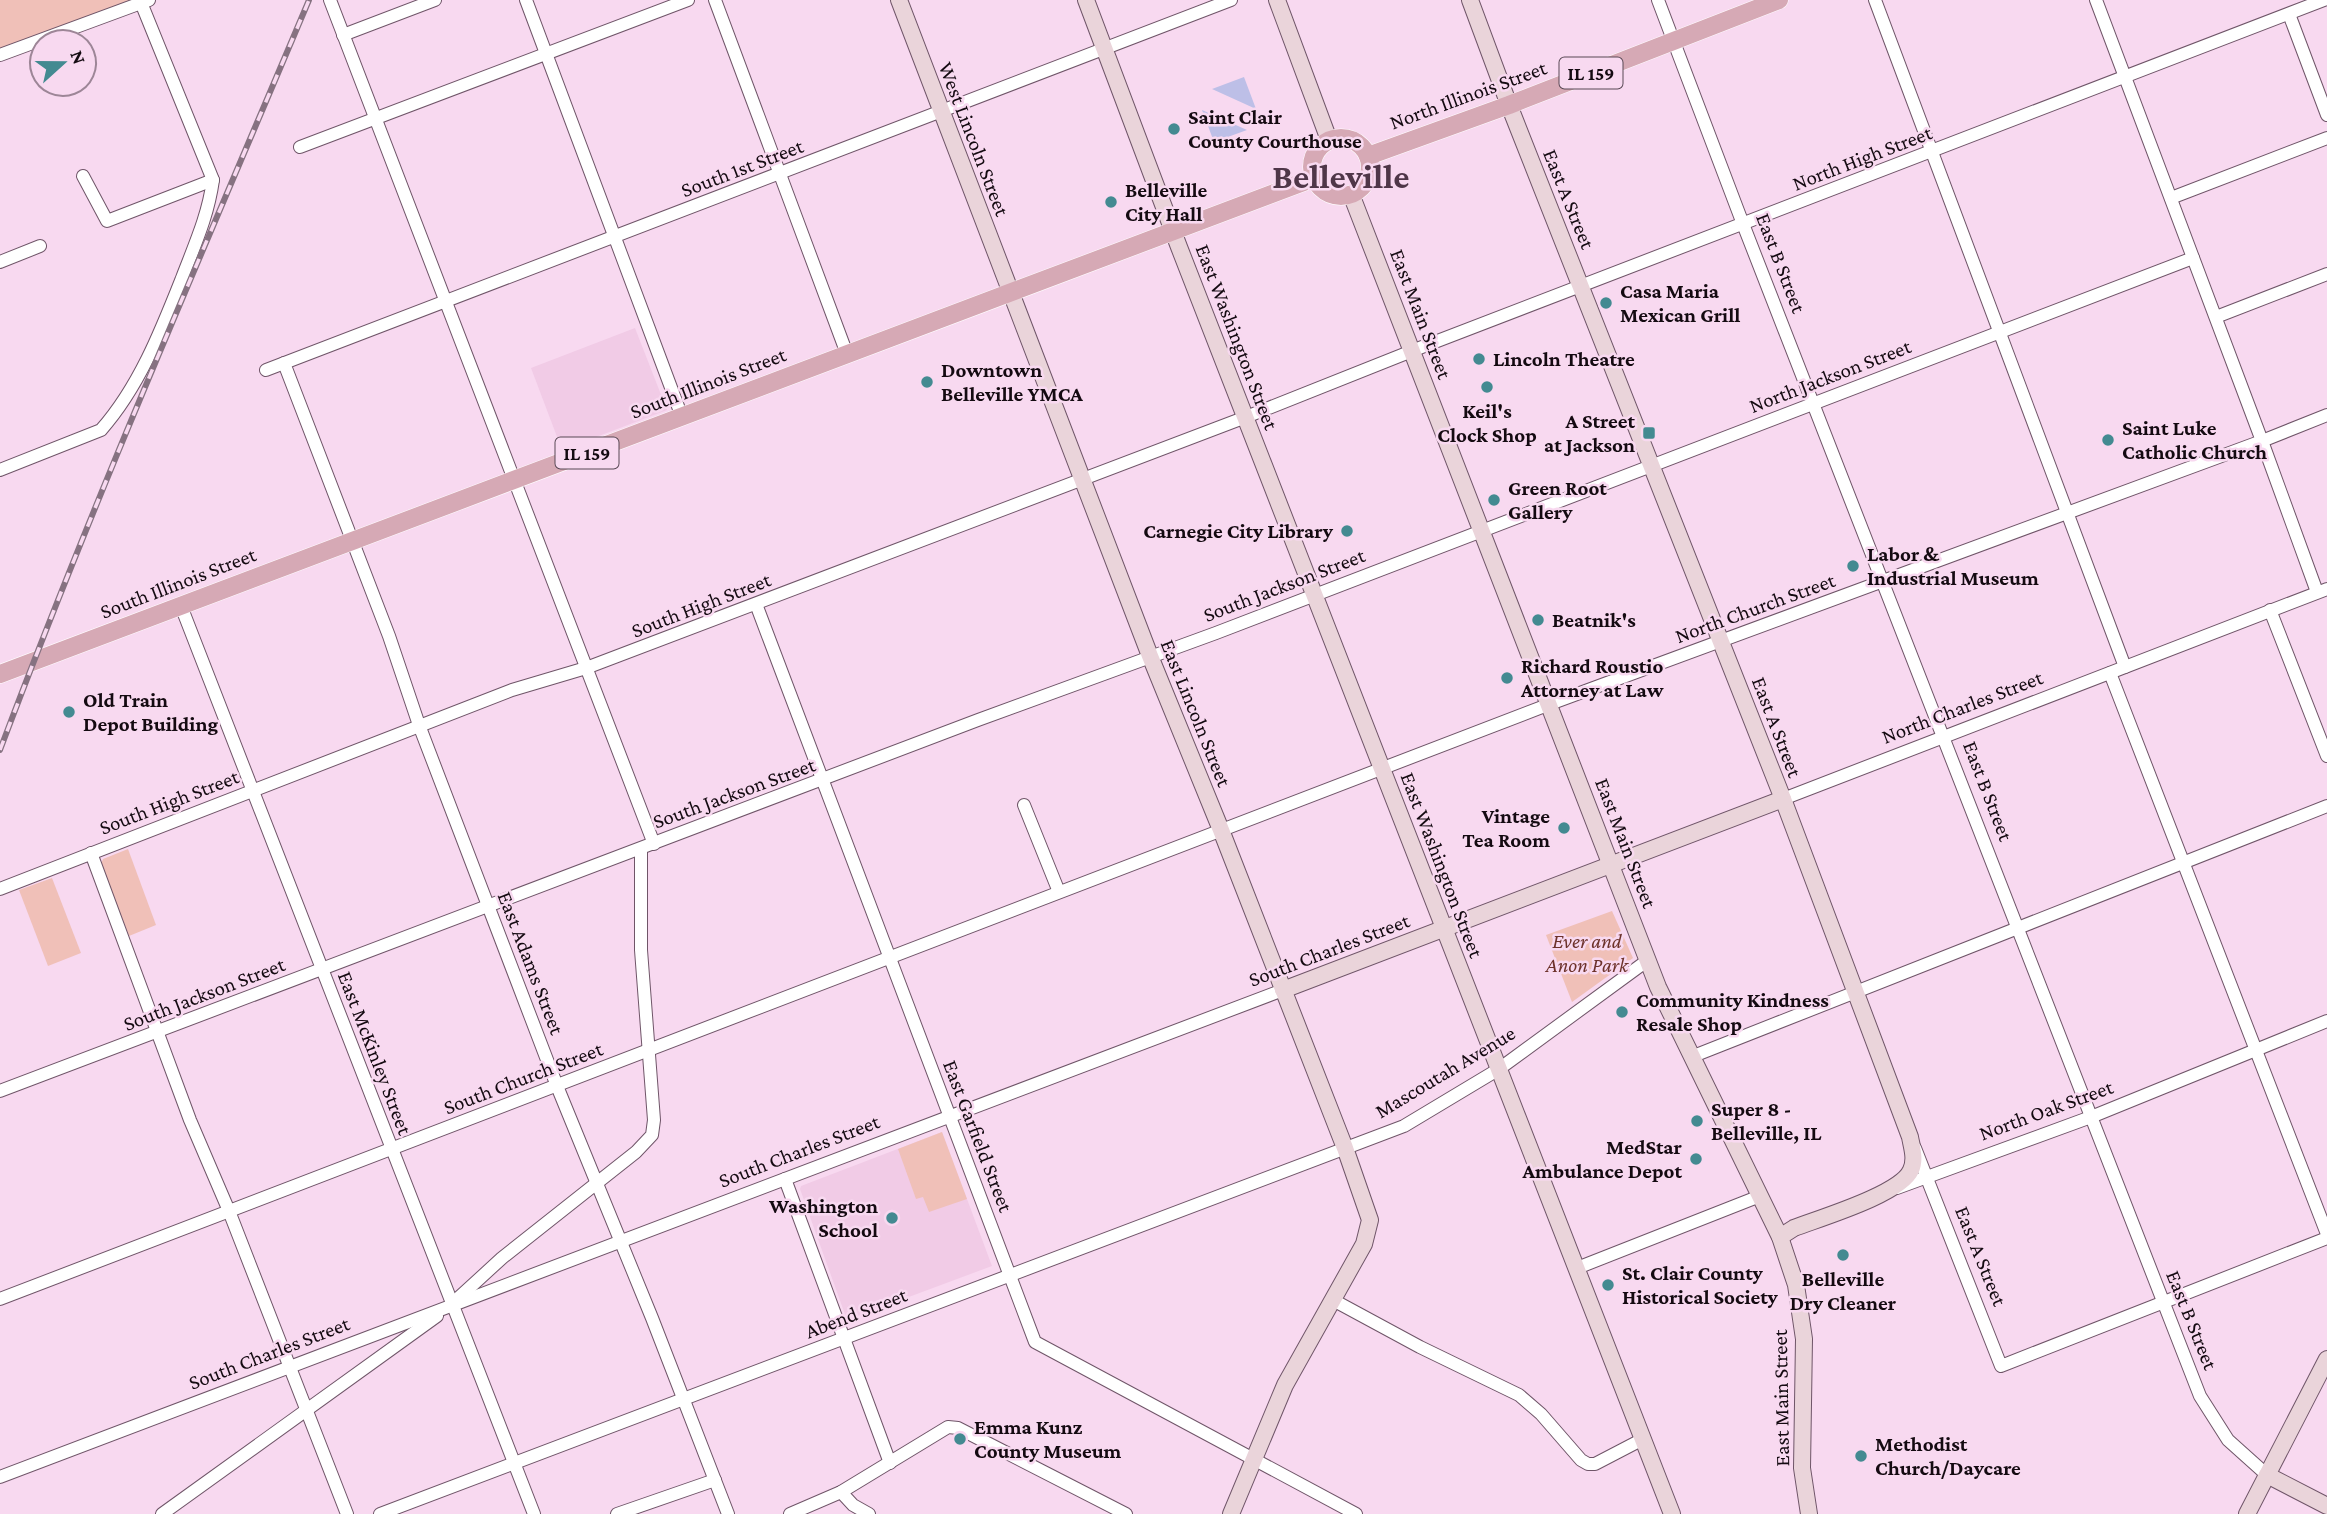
<svg xmlns="http://www.w3.org/2000/svg" width="2327" height="1514" font-family="'Crimson Pro',serif">
  <style>
    .built { fill: #f1cbe6 }
    .green { fill: #f0c0b8 }
    .water { fill: #bdbfe7 }
    .lines { fill: none; stroke-linecap: round; stroke-linejoin: round }
    .street-casing { stroke: #6f5568; stroke-width: 14 }
    .secondary-casing { stroke: #6f5568; stroke-width: 18 }
    .primary-casing { stroke: #fff; stroke-width: 19 }
    .street { stroke: #fff; stroke-width: 12 }
    .secondary { stroke: #ead4da; stroke-width: 16 }
    .primary { stroke: #d6a9b5; stroke-width: 18 }
    .rail-casing { stroke: #867281; stroke-width: 6 }
    .rail { stroke: #f8d9f0; stroke-width: 3.5; stroke-dasharray: 10; stroke-linecap: butt }
    .poi-dot { fill: #438a91; stroke: #f8d9f0; stroke-width: 2.5 }
    .labels { text-anchor: middle; dominant-baseline: central; stroke-width: 5; stroke-linejoin: round; paint-order: stroke }
    .shield { fill: #f8d9f0; stroke: #584854; stroke-width: 2 }
    .shield-label { font-size: 19px; font-weight: bold; fill: #140a11 }
    .street-label { font-size: 21px; fill: #140a11; stroke: #f8d9f0 }
    .poi-label { font-size: 21px; font-weight: bold; fill: #140a11; stroke: #f8d9f0; text-anchor: start }
    .park-label { font-size: 21px; font-style: italic; fill: #6d322a; stroke: #f8d9f0 }
    .town-label { font-size: 35px; font-weight: bold; fill: #4f3648; stroke: #f8d9f0 }
  </style>
  <rect width="100%" height="100%" fill="#f8d9f0"/>
  <!-- built -->
  <g class="built">
    <polygon points="635,328 667,410 562,450 531,368"/>
    <polygon points="942,1132 992,1266 847,1320 800,1189 801,1186"/>
  </g>
  <!-- green -->
  <g class="green">
    <polygon points="0,0 137,0 0,55"/>
    <polygon points="128,849 156,925 129,936 101,864 103,859"/>
    <polygon points="52,878 81,953 48,966 19,890"/>
    <polygon points="1612,911 1633,958 1572,1002 1546,935"/>
    <polygon points="942,1132 967,1199 929,1212 923,1197 916,1199 898,1149"/>
  </g>
  <!-- water -->
  <g class="water">
    <polygon points="1244,77 1256,109 1212,89"/>
    <polygon points="1202,110 1247,130 1214,142"/>
  </g>
  <g class="lines">
    <defs>
      <g id="street">
        <polyline points="330,0 654,844"/>
        <polyline points="526,0 682,417"/>
        <polyline points="715,0 847,354"/>
        <polyline points="1658,0 1743,224 2200,1396 2228,1440 2267,1475"/>
        <polyline points="1875,0 2125,667"/>
        <polyline points="2096,0 2262,441 2317,592"/>
        <polyline points="2289,14 2327,115"/>
        <polyline points="343,35 435,0"/>
        <polyline points="0,55 149,0"/>
        <polyline points="300,147 688,0"/>
        <polyline points="83,176 107,221 213,180"/>
        <polyline points="2171,198 2327,138"/>
        <polyline points="0,262 40,246"/>
        <polyline points="2216,317 2327,274"/>
        <polyline points="284,363 389,636 419,725 557,1086 652,1318 728,1514"/>
        <polyline points="266,370 1231,0"/>
        <path d="M0 470 101 430C139 387 161 331 182 278 195 244 208 216 213 180L140 0"/>
        <polyline points="756,604 1035,1342 1356,1514"/>
        <polyline points="181,606 534,1514"/>
        <polyline points="2270,610 2327,756"/>
        <polyline points="2110,673 2327,1234"/>
        <polyline points="1783,799 2327,589"/>
        <polyline points="1024,805 1059,892"/>
        <polyline points="91,853 190,1120 229,1211 347,1514"/>
        <polyline points="0,889 512,690 586,668 1246,417 1427,345 2324,0"/>
        <polyline points="1691,1057 2327,806"/>
        <polyline points="0,1091 978,720 1216,633 2193,258"/>
        <polyline points="1915,1148 2001,1366 2327,1238"/>
        <polyline points="785,1179 890,1463"/>
        <polyline points="1897,1188 2091,1117 2327,1021"/>
        <polyline points="1577,1268 1760,1196"/>
        <polyline points="0,1299 1550,704 2262,441 2327,415"/>
        <polyline points="1333,1300 1420,1347 1519,1395 1541,1414 1581,1460 1588,1464 1595,1464 1643,1439"/>
        <polyline points="454,1302 502,1258 636,1152 652,1135 654,1120 641,950 641,849"/>
        <polyline points="0,1477 1283,990"/>
        <polyline points="841,1492 853,1505 869,1514"/>
        <polyline points="162,1514 437,1316"/>
        <polyline points="380,1514 1404,1126 1499,1069 1648,960"/>
        <polyline points="617,1514 715,1480"/>
        <polyline points="790,1514 841,1492 948,1427 958,1428 1126,1514"/>
      </g>
      <g id="secondary">
        <polyline points="899,0 1150,656 1221,830 1345,1148 1370,1220 1364,1244 1285,1385 1231,1514"/>
        <polyline points="1086,0 1179,247 1672,1514"/>
        <polyline points="1277,0 1329,140"/>
        <path d="M1470 0 1509 105 1783 799 1910 1137C1912 1148 1916 1159 1911 1170 1901 1194 1820 1218 1794 1228L1780 1237"/>
        <polyline points="1351,194 1658,987 1780,1237 1796,1285 1804,1339 1802,1468 1809,1514"/>
        <polyline points="1283,990 1783,799"/>
        <polyline points="2267,1475 2327,1506"/>
        <polyline points="2247,1514 2327,1359"/>
      </g>
      <g id="primary">
        <circle cx="1341" cy="167" r="29"/>
        <polyline points="1368,156 1509,105 1779,0"/>
        <polyline points="0,674 1314,178"/>
      </g>
    </defs>
    <!-- street casing -->
    <use href="#street" class="street-casing"/>
    <!-- secondary casing -->
    <use href="#secondary" class="secondary-casing"/>
    <!-- primary casing -->
    <use href="#primary" class="primary-casing"/>
    <!-- street -->
    <use href="#street" class="street"/>
    <!-- secondary -->
    <use href="#secondary" class="secondary"/>
    <!-- primary -->
    <use href="#primary" class="primary"/>
    <defs>
      <path id="rail" d="M0 750C95 497 204 249 309 0"/>
    </defs>
    <!-- rail casing -->
    <use href="#rail" class="rail-casing"/>
    <!-- rail -->
    <use href="#rail" class="rail"/>
  </g>
  <!-- markers -->
  <g class="poi-dot">
    <circle cx="1174" cy="129" r="7"/>
    <circle cx="1111" cy="202" r="7"/>
    <circle cx="1606" cy="303" r="7"/>
    <circle cx="1479" cy="359" r="7"/>
    <circle cx="927" cy="382" r="7"/>
    <circle cx="1487" cy="387" r="7"/>
    <rect x="1642" y="426" width="14" height="14" rx="3.5"/>
    <circle cx="2108" cy="440" r="7"/>
    <circle cx="1494" cy="500" r="7"/>
    <circle cx="1347" cy="531" r="7"/>
    <circle cx="1853" cy="566" r="7"/>
    <circle cx="1538" cy="620" r="7"/>
    <circle cx="1507" cy="678" r="7"/>
    <circle cx="69" cy="712" r="7"/>
    <circle cx="1564" cy="828" r="7"/>
    <circle cx="1622" cy="1012" r="7"/>
    <circle cx="1697" cy="1121" r="7"/>
    <circle cx="1696" cy="1159" r="7"/>
    <circle cx="892" cy="1218" r="7"/>
    <circle cx="1843" cy="1255" r="7"/>
    <circle cx="1608" cy="1285" r="7"/>
    <circle cx="960" cy="1439" r="7"/>
    <circle cx="1861" cy="1456" r="7"/>
  </g>
  <g class="labels">
    <!-- shield labels -->
    <g class="shield">
      <rect x="1559.5" y="57.5" width="63" height="31" rx="5"/>
      <rect x="555.5" y="437.5" width="63" height="31" rx="5"/>
    </g>
    <g class="shield-label">
      <text x="1591" y="73">IL 159</text>
      <text x="587" y="453">IL 159</text>
    </g>
    <!-- street labels -->
    <g class="street-label">
      <text transform="translate(1468 95) rotate(-20)">North Illinois Street</text>
      <text transform="translate(974 139) rotate(69)">West Lincoln Street</text>
      <text transform="translate(1862 158) rotate(-21)">North High Street</text>
      <text transform="translate(742 168) rotate(-21)">South 1st Street</text>
      <text transform="translate(1569 199) rotate(68)">East A Street</text>
      <text transform="translate(1781 263) rotate(69)">East B Street</text>
      <text transform="translate(1421 314) rotate(69)">East Main Street</text>
      <text transform="translate(1237 337) rotate(69)">East Washington Street</text>
      <text transform="translate(1830 376) rotate(-21)">North Jackson Street</text>
      <text transform="translate(708 383) rotate(-21)">South Illinois Street</text>
      <text transform="translate(178 583) rotate(-21)">South Illinois Street</text>
      <text transform="translate(1284 585) rotate(-21)">South Jackson Street</text>
      <text transform="translate(701 605) rotate(-21)">South High Street</text>
      <text transform="translate(1755 608) rotate(-20)">North Church Street</text>
      <text transform="translate(1962 707) rotate(-21)">North Charles Street</text>
      <text transform="translate(1196 713) rotate(68)">East Lincoln Street</text>
      <text transform="translate(1777 727) rotate(69)">East A Street</text>
      <text transform="translate(1988 791) rotate(69)">East B Street</text>
      <text transform="translate(734 793) rotate(-20)">South Jackson Street</text>
      <text transform="translate(169 802) rotate(-21)">South High Street</text>
      <text transform="translate(1626 843) rotate(69)">East Main Street</text>
      <text transform="translate(1442 865) rotate(69)">East Washington Street</text>
      <text transform="translate(1329 950) rotate(-21)">South Charles Street</text>
      <text transform="translate(531 963) rotate(69)">East Adams Street</text>
      <text transform="translate(204 994) rotate(-21)">South Jackson Street</text>
      <text transform="translate(375 1053) rotate(69)">East McKinley Street</text>
      <text transform="translate(1445 1072) rotate(-31)">Mascoutah Avenue</text>
      <text transform="translate(523 1078) rotate(-21)">South Church Street</text>
      <text transform="translate(2046 1110) rotate(-20)">North Oak Street</text>
      <text transform="translate(978 1136) rotate(69)">East Garfield Street</text>
      <text transform="translate(799 1151) rotate(-21)">South Charles Street</text>
      <text transform="translate(1981 1256) rotate(68)">East A Street</text>
      <text transform="translate(856 1313) rotate(-21)">Abend Street</text>
      <text transform="translate(2192 1320) rotate(68)">East B Street</text>
      <text transform="translate(269 1353) rotate(-21)">South Charles Street</text>
      <text transform="translate(1781 1398) rotate(-91)">East Main Street</text>
    </g>
    <!-- poi labels -->
    <g class="poi-label">
      <text x="1188" y="117">Saint Clair<tspan x="1188" dy="24">County Courthouse</tspan></text>
      <text x="1125" y="190">Belleville<tspan x="1125" dy="24">City Hall</tspan></text>
      <text x="1620" y="291">Casa Maria<tspan x="1620" dy="24">Mexican Grill</tspan></text>
      <text x="1493" y="359">Lincoln Theatre</text>
      <text x="941" y="370">Downtown<tspan x="941" dy="24">Belleville YMCA</tspan></text>
      <text x="1487" y="411" text-anchor="middle">Keil's<tspan x="1487" dy="24">Clock Shop</tspan></text>
      <text x="1635" y="421" text-anchor="end">A Street<tspan x="1635" dy="24">at Jackson</tspan></text>
      <text x="2122" y="428">Saint Luke<tspan x="2122" dy="24">Catholic Church</tspan></text>
      <text x="1508" y="488">Green Root<tspan x="1508" dy="24">Gallery</tspan></text>
      <text x="1333" y="531" text-anchor="end">Carnegie City Library</text>
      <text x="1867" y="554">Labor &amp;<tspan x="1867" dy="24">Industrial Museum</tspan></text>
      <text x="1552" y="620">Beatnik's</text>
      <text x="1521" y="666">Richard Roustio<tspan x="1521" dy="24">Attorney at Law</tspan></text>
      <text x="83" y="700">Old Train<tspan x="83" dy="24">Depot Building</tspan></text>
      <text x="1550" y="816" text-anchor="end">Vintage<tspan x="1550" dy="24">Tea Room</tspan></text>
      <text x="1636" y="1000">Community Kindness<tspan x="1636" dy="24">Resale Shop</tspan></text>
      <text x="1711" y="1109">Super 8 -<tspan x="1711" dy="24">Belleville, IL</tspan></text>
      <text x="1682" y="1147" text-anchor="end">MedStar<tspan x="1682" dy="24">Ambulance Depot</tspan></text>
      <text x="878" y="1206" text-anchor="end">Washington<tspan x="878" dy="24">School</tspan></text>
      <text x="1622" y="1273">St. Clair County<tspan x="1622" dy="24">Historical Society</tspan></text>
      <text x="1843" y="1279" text-anchor="middle">Belleville<tspan x="1843" dy="24">Dry Cleaner</tspan></text>
      <text x="974" y="1427">Emma Kunz<tspan x="974" dy="24">County Museum</tspan></text>
      <text x="1875" y="1444">Methodist<tspan x="1875" dy="24">Church/Daycare</tspan></text>
    </g>
    <!-- park labels -->
    <g class="park-label">
      <text x="1587" y="941">Ever and<tspan x="1587" dy="24">Anon Park</tspan></text>
    </g>
    <!-- town labels -->
    <g class="town-label">
      <text x="1341" y="176">Belleville</text>
    </g>
  </g>
  <!-- north arrow -->
  <g transform="translate(63 63) rotate(69)"><circle r="33" fill="#f8d9f0" stroke="#9d8697" stroke-width="2"/>
  <path d="M0-5L12 26L0 18L-12 26Z" fill="#438a91"/>
  <text y="-10" font-size="19" font-weight="bold" text-anchor="middle" fill="#140a11">N</text>
  </g>
</svg>
